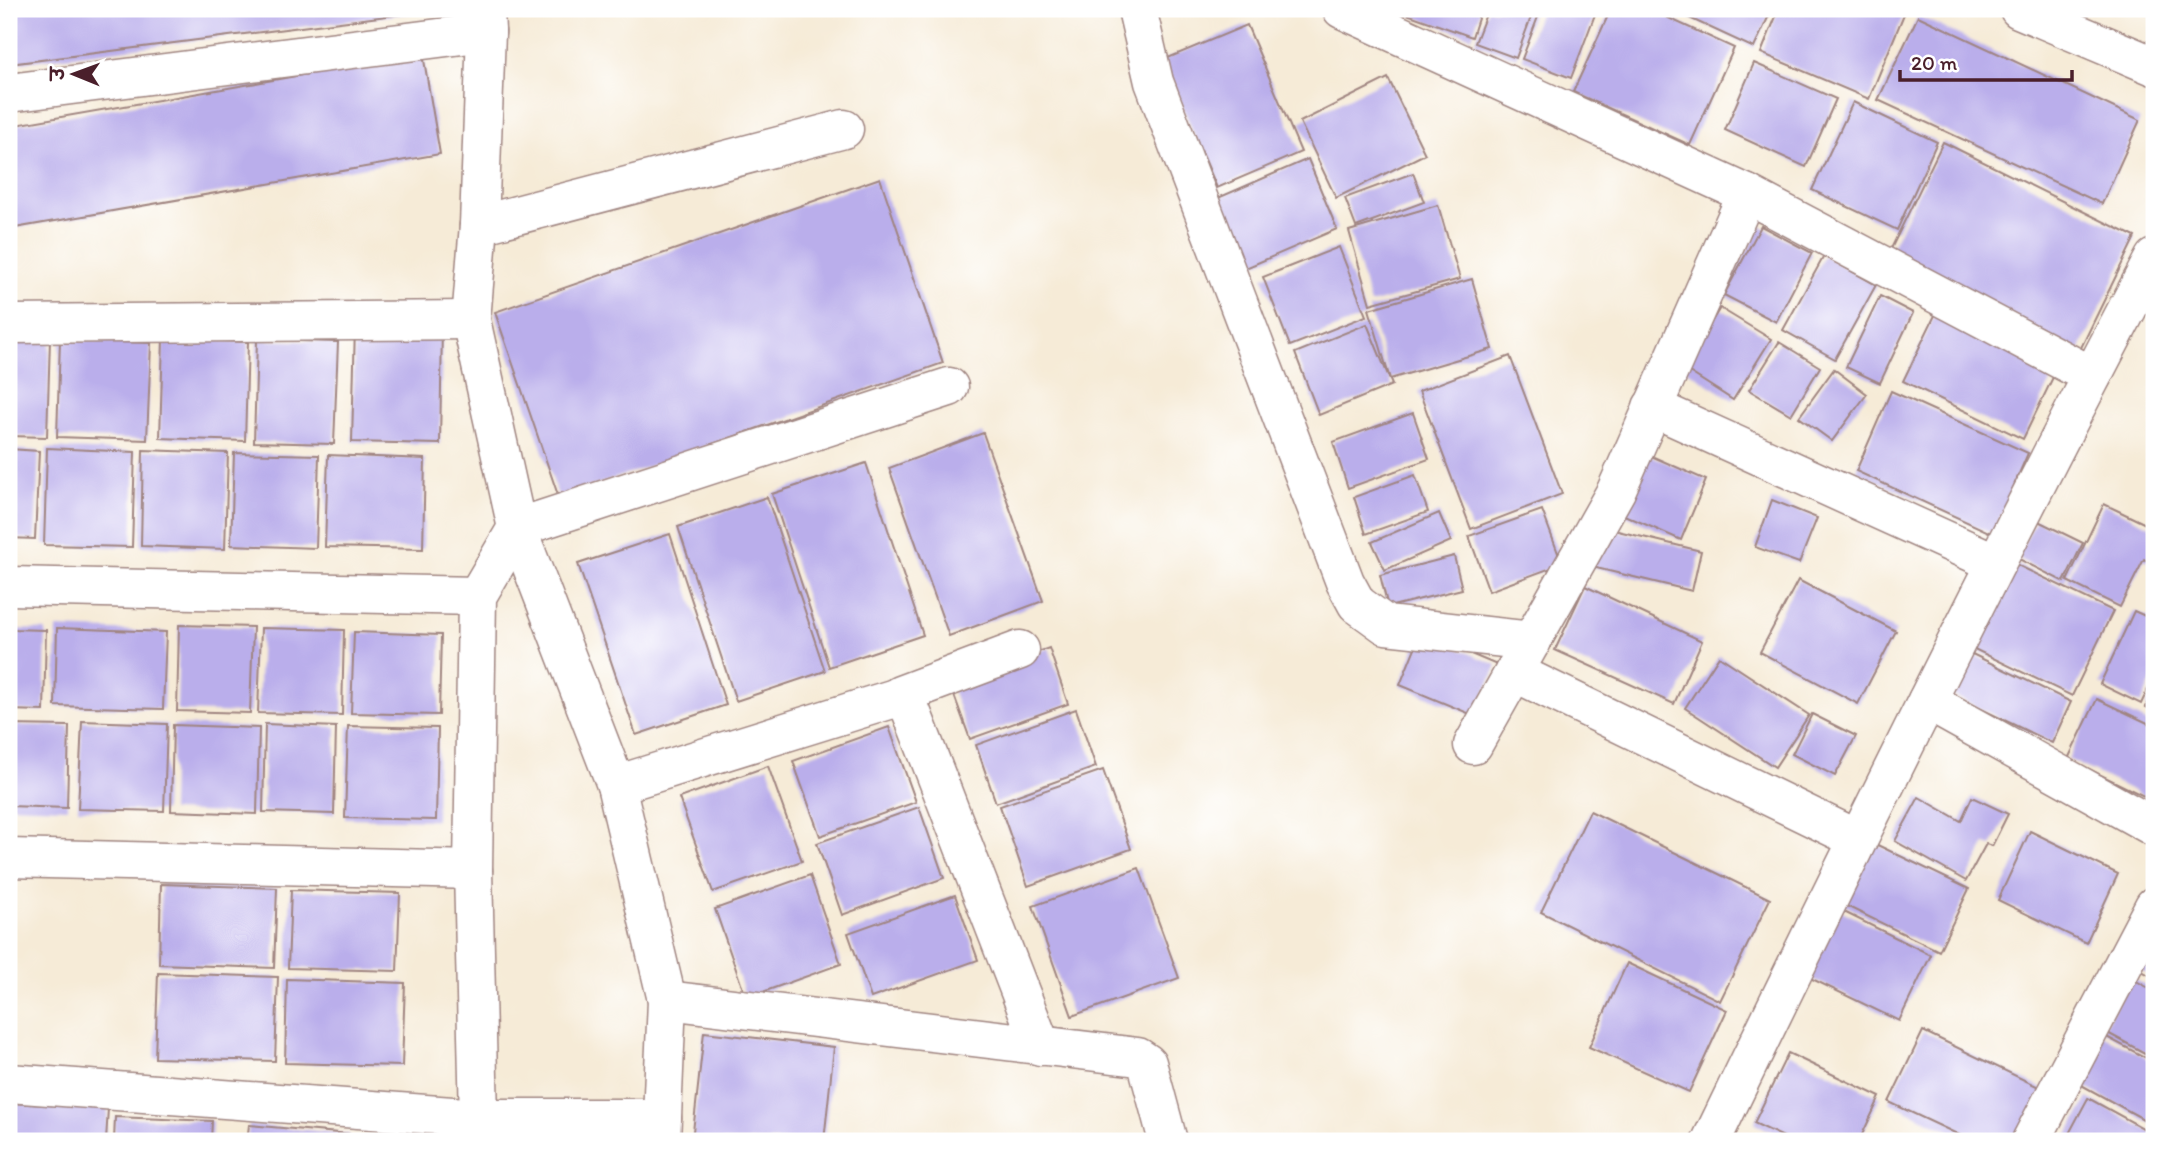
<svg xmlns="http://www.w3.org/2000/svg" width="2163" height="1150" font-family="Itim,'Playpen Sans Deva',sans-serif">
  <style>
    .building { fill: #baaeeb }
    .lines { fill: none; stroke-linecap: round; stroke-linejoin: round }
    .minor-casing { stroke: #a08581; stroke-width: 41 }
    .minor { stroke: #fff; stroke-width: 38 }
  </style>
  <rect width="100%" height="100%" fill="#fff"/>
  <filter id="ink" filterUnits="userSpaceOnUse"><feTurbulence type="fractalNoise" baseFrequency=".0143" numOctaves="2"/><feDisplacementMap in="SourceGraphic" scale="14" xChannelSelector="R" yChannelSelector="G"/><feConvolveMatrix kernelMatrix="1 2 1 2 8 2 1 2 1" color-interpolation-filters="sRGB"/></filter>
  <filter id="wash" filterUnits="userSpaceOnUse"><feTurbulence type="fractalNoise" baseFrequency=".00686" numOctaves="4" result="noise"/><feDisplacementMap in="SourceGraphic" scale="28" xChannelSelector="R" yChannelSelector="G"/><feGaussianBlur stdDeviation="1.57" result="paint"/><feColorMatrix in="noise" values="0 0 0 0 0 0 0 0 0 0 0 0 0 0 0 0 0 1.4 0 .05"/><feComposite in="paint" operator="in"/></filter>
  <g filter="url(#wash)">
    <rect width="100%" height="100%" fill="#f6ebd7"/>
    <g id="blocks">
      <!-- building -->
      <g class="building">
        <polygon points="9,9 433,9 434,10 9,64"/>
        <polygon points="1402,9 1481,9 1472,37 1401,12"/>
        <polygon points="1488,9 1534,9 1516,58 1475,43"/>
        <polygon points="1541,9 1597,9 1571,78 1522,59"/>
        <polygon points="1611,9 1649,9 1734,48 1690,145 1573,92"/>
        <polygon points="1670,9 1772,9 1754,48"/>
        <polygon points="1779,9 1893,9 1904,14 1869,99 1761,53"/>
        <polygon points="1918,16 2140,120 2102,204 1878,100"/>
        <polygon points="1247,25 1301,152 1217,188 1163,60"/>
        <polygon points="423,54 440,154 9,229 9,126"/>
        <polygon points="1754,63 1836,99 1806,167 1725,130"/>
        <polygon points="1388,78 1425,154 1336,198 1300,122"/>
        <polygon points="1853,102 1937,142 1897,230 1812,190"/>
        <polygon points="1943,142 2135,237 2078,354 1886,259"/>
        <polygon points="1308,159 1337,229 1241,270 1211,201"/>
        <polygon points="1413,173 1424,202 1356,227 1345,198"/>
        <polygon points="880,178 943,363 559,498 495,312"/>
        <polygon points="1438,205 1460,279 1370,304 1349,231"/>
        <polygon points="1761,226 1812,253 1776,322 1724,295"/>
        <polygon points="1339,247 1366,316 1290,346 1263,277"/>
        <polygon points="1824,256 1876,285 1835,359 1783,330"/>
        <polygon points="1472,279 1492,349 1390,379 1369,309"/>
        <polygon points="1880,296 1913,313 1880,383 1846,367"/>
        <polygon points="1720,308 1771,339 1733,400 1683,368"/>
        <polygon points="1937,311 2057,369 2023,439 1903,381"/>
        <polygon points="1367,324 1392,385 1319,415 1295,353"/>
        <polygon points="355,326 442,328 440,444 352,442"/>
        <polygon points="9,338 50,339 47,437 9,436"/>
        <polygon points="163,339 248,342 245,441 160,438"/>
        <polygon points="60,340 151,343 147,440 57,437"/>
        <polygon points="257,340 338,342 334,444 254,442"/>
        <polygon points="1779,342 1820,367 1791,415 1749,390"/>
        <polygon points="1510,356 1562,494 1471,529 1419,391"/>
        <polygon points="1834,369 1867,394 1832,441 1799,417"/>
        <polygon points="1891,391 2028,453 1993,534 1856,471"/>
        <polygon points="1413,413 1429,459 1348,488 1333,442"/>
        <polygon points="983,433 1043,601 949,636 889,468"/>
        <polygon points="47,448 135,452 132,547 44,545"/>
        <polygon points="9,449 39,451 35,539 9,538"/>
        <polygon points="143,450 228,453 225,549 141,546"/>
        <polygon points="234,453 319,455 316,548 231,545"/>
        <polygon points="328,455 425,459 423,549 325,547"/>
        <polygon points="1649,455 1706,480 1681,540 1624,515"/>
        <polygon points="866,463 923,635 829,667 772,494"/>
        <polygon points="1415,475 1428,512 1366,534 1354,497"/>
        <polygon points="767,497 825,671 736,701 678,527"/>
        <polygon points="1772,500 1817,518 1799,563 1755,547"/>
        <polygon points="2104,504 2154,528 2154,564 2144,559 2120,607 2067,581"/>
        <polygon points="1542,510 1562,564 1489,591 1469,536"/>
        <polygon points="1439,513 1451,541 1385,570 1372,542"/>
        <polygon points="2036,520 2083,543 2064,582 2017,558"/>
        <polygon points="1597,526 1701,551 1692,591 1588,566"/>
        <polygon points="670,534 726,705 636,735 578,564"/>
        <polygon points="1454,556 1462,589 1388,607 1380,575"/>
        <polygon points="2009,561 2113,611 2072,696 1968,646"/>
        <polygon points="1798,580 1896,631 1858,704 1760,652"/>
        <polygon points="1585,586 1702,641 1674,704 1555,650"/>
        <polygon points="2134,611 2154,620 2154,676 2141,704 2100,684"/>
        <polygon points="179,625 253,627 250,713 177,711"/>
        <polygon points="57,628 166,632 163,709 55,706"/>
        <polygon points="261,628 344,630 342,715 258,713"/>
        <polygon points="9,629 46,630 44,711 9,710"/>
        <polygon points="354,632 441,635 439,715 351,713"/>
        <polygon points="1421,633 1497,665 1475,716 1400,685"/>
        <polygon points="1049,648 1068,704 970,739 950,684"/>
        <polygon points="1966,651 2071,702 2052,743 1946,692"/>
        <polygon points="1719,656 1809,715 1775,767 1685,708"/>
        <polygon points="2154,690 2154,711 2146,707"/>
        <polygon points="2097,699 2154,726 2154,801 2068,759"/>
        <polygon points="1076,709 1096,767 996,803 976,745"/>
        <polygon points="1812,714 1856,736 1835,776 1792,754"/>
        <polygon points="82,721 167,724 164,811 78,809"/>
        <polygon points="265,724 336,727 334,814 263,812"/>
        <polygon points="9,725 69,726 67,808 9,806"/>
        <polygon points="173,725 259,728 257,814 171,811"/>
        <polygon points="348,726 438,728 436,820 345,818"/>
        <polygon points="889,727 916,802 820,836 793,761"/>
        <polygon points="768,766 802,861 713,892 679,798"/>
        <polygon points="1103,770 1131,849 1028,886 1000,806"/>
        <polygon points="1919,797 1961,821 1972,797 2008,814 1992,846 1986,844 1966,881 1895,841"/>
        <polygon points="919,807 944,878 842,915 817,843"/>
        <polygon points="1590,811 1770,899 1720,1001 1541,912"/>
        <polygon points="2030,831 2118,874 2086,943 1998,900"/>
        <polygon points="1867,840 1969,889 1939,951 1838,902"/>
        <polygon points="1139,868 1179,978 1072,1016 1033,906"/>
        <polygon points="810,875 841,964 746,998 715,909"/>
        <polygon points="161,884 277,888 274,968 159,964"/>
        <polygon points="291,890 400,893 397,971 288,968"/>
        <polygon points="955,895 978,960 871,998 848,933"/>
        <polygon points="1840,910 1931,955 1899,1021 1808,977"/>
        <polygon points="2154,936 2154,978 2137,968"/>
        <polygon points="1627,963 1727,1010 1689,1092 1589,1047"/>
        <polygon points="158,973 278,977 275,1061 155,1058"/>
        <polygon points="2131,978 2154,991 2154,1058 2102,1030"/>
        <polygon points="287,979 405,983 402,1066 285,1063"/>
        <polygon points="1923,1031 2045,1090 2020,1141 1972,1141 1889,1102"/>
        <polygon points="704,1032 834,1047 824,1141 692,1141"/>
        <polygon points="2101,1034 2154,1062 2154,1125 2076,1082"/>
        <polygon points="1788,1053 1880,1097 1859,1141 1792,1141 1754,1123"/>
        <polygon points="2088,1098 2154,1134 2154,1141 2065,1141"/>
        <polygon points="9,1103 108,1108 106,1141 9,1141"/>
        <polygon points="115,1117 212,1121 211,1141 114,1141"/>
        <polygon points="249,1125 349,1134 348,1141 247,1141"/>
      </g>
    </g>
  </g>
  <g filter="url(#ink)">
    <use href="#blocks" fill-opacity="0" stroke="#a08581" stroke-width="2"/>
    <g class="lines">
      <defs>
        <g id="minor">
          <polyline points="1137,9 1154,82 1345,582 1357,604 1386,625 1532,641"/>
          <polyline points="1342,9 1747,194 2092,376"/>
          <polyline points="2019,9 2154,66"/>
          <polyline points="9,93 486,32"/>
          <polyline points="479,225 844,129"/>
          <polyline points="9,324 471,320"/>
          <polyline points="1652,407 1996,563"/>
          <polyline points="9,586 477,596"/>
          <polyline points="1514,672 1857,839"/>
          <polyline points="900,695 1020,650"/>
          <polyline points="1927,701 2154,827"/>
          <polyline points="1473,745 1616,491 1747,194"/>
          <polyline points="616,785 905,695 1041,1046"/>
          <polyline points="9,858 473,870"/>
          <polyline points="667,1000 1138,1057 1147,1063 1168,1141"/>
          <polyline points="9,1083 479,1118 662,1118"/>
          <polyline points="479,1118 473,870 477,596 517,528 471,320 479,225 486,32 485,9"/>
          <polyline points="661,1141 667,1000 616,785 517,528 949,387"/>
          <path d="M1711 1141C1854 845 2000 549 2154 258"/>
          <polyline points="2031,1141 2154,906"/>
        </g>
      </defs>
      <!-- minor casing -->
      <use href="#minor" class="minor-casing"/>
      <!-- minor -->
      <use href="#minor" class="minor"/>
    </g>
  </g>
  <!-- margin -->
  <rect width="2163" height="1150" fill="none" stroke="#fff" stroke-width="35"/>
  <!-- north arrow -->
  <g transform="translate(74 74) rotate(271)" stroke="#ffffff" stroke-width="5" paint-order="stroke">
  <path d="M0-5L12 26L0 18L-12 26Z" fill="#4a1f2b"/>
  <text y="-10" font-size="19" font-weight="bold" text-anchor="middle" fill="#4a1f2b">उ</text>
  </g>
  <!-- scale -->
  <path d="M1900 70v10h172v-10" fill="none" stroke="#4a1f2b" stroke-width="3.5"/>
  <text x="1911" y="70" font-size="21" fill="#4a1f2b" stroke="#ffffff" stroke-width="5" paint-order="stroke">20 m</text>
</svg>
